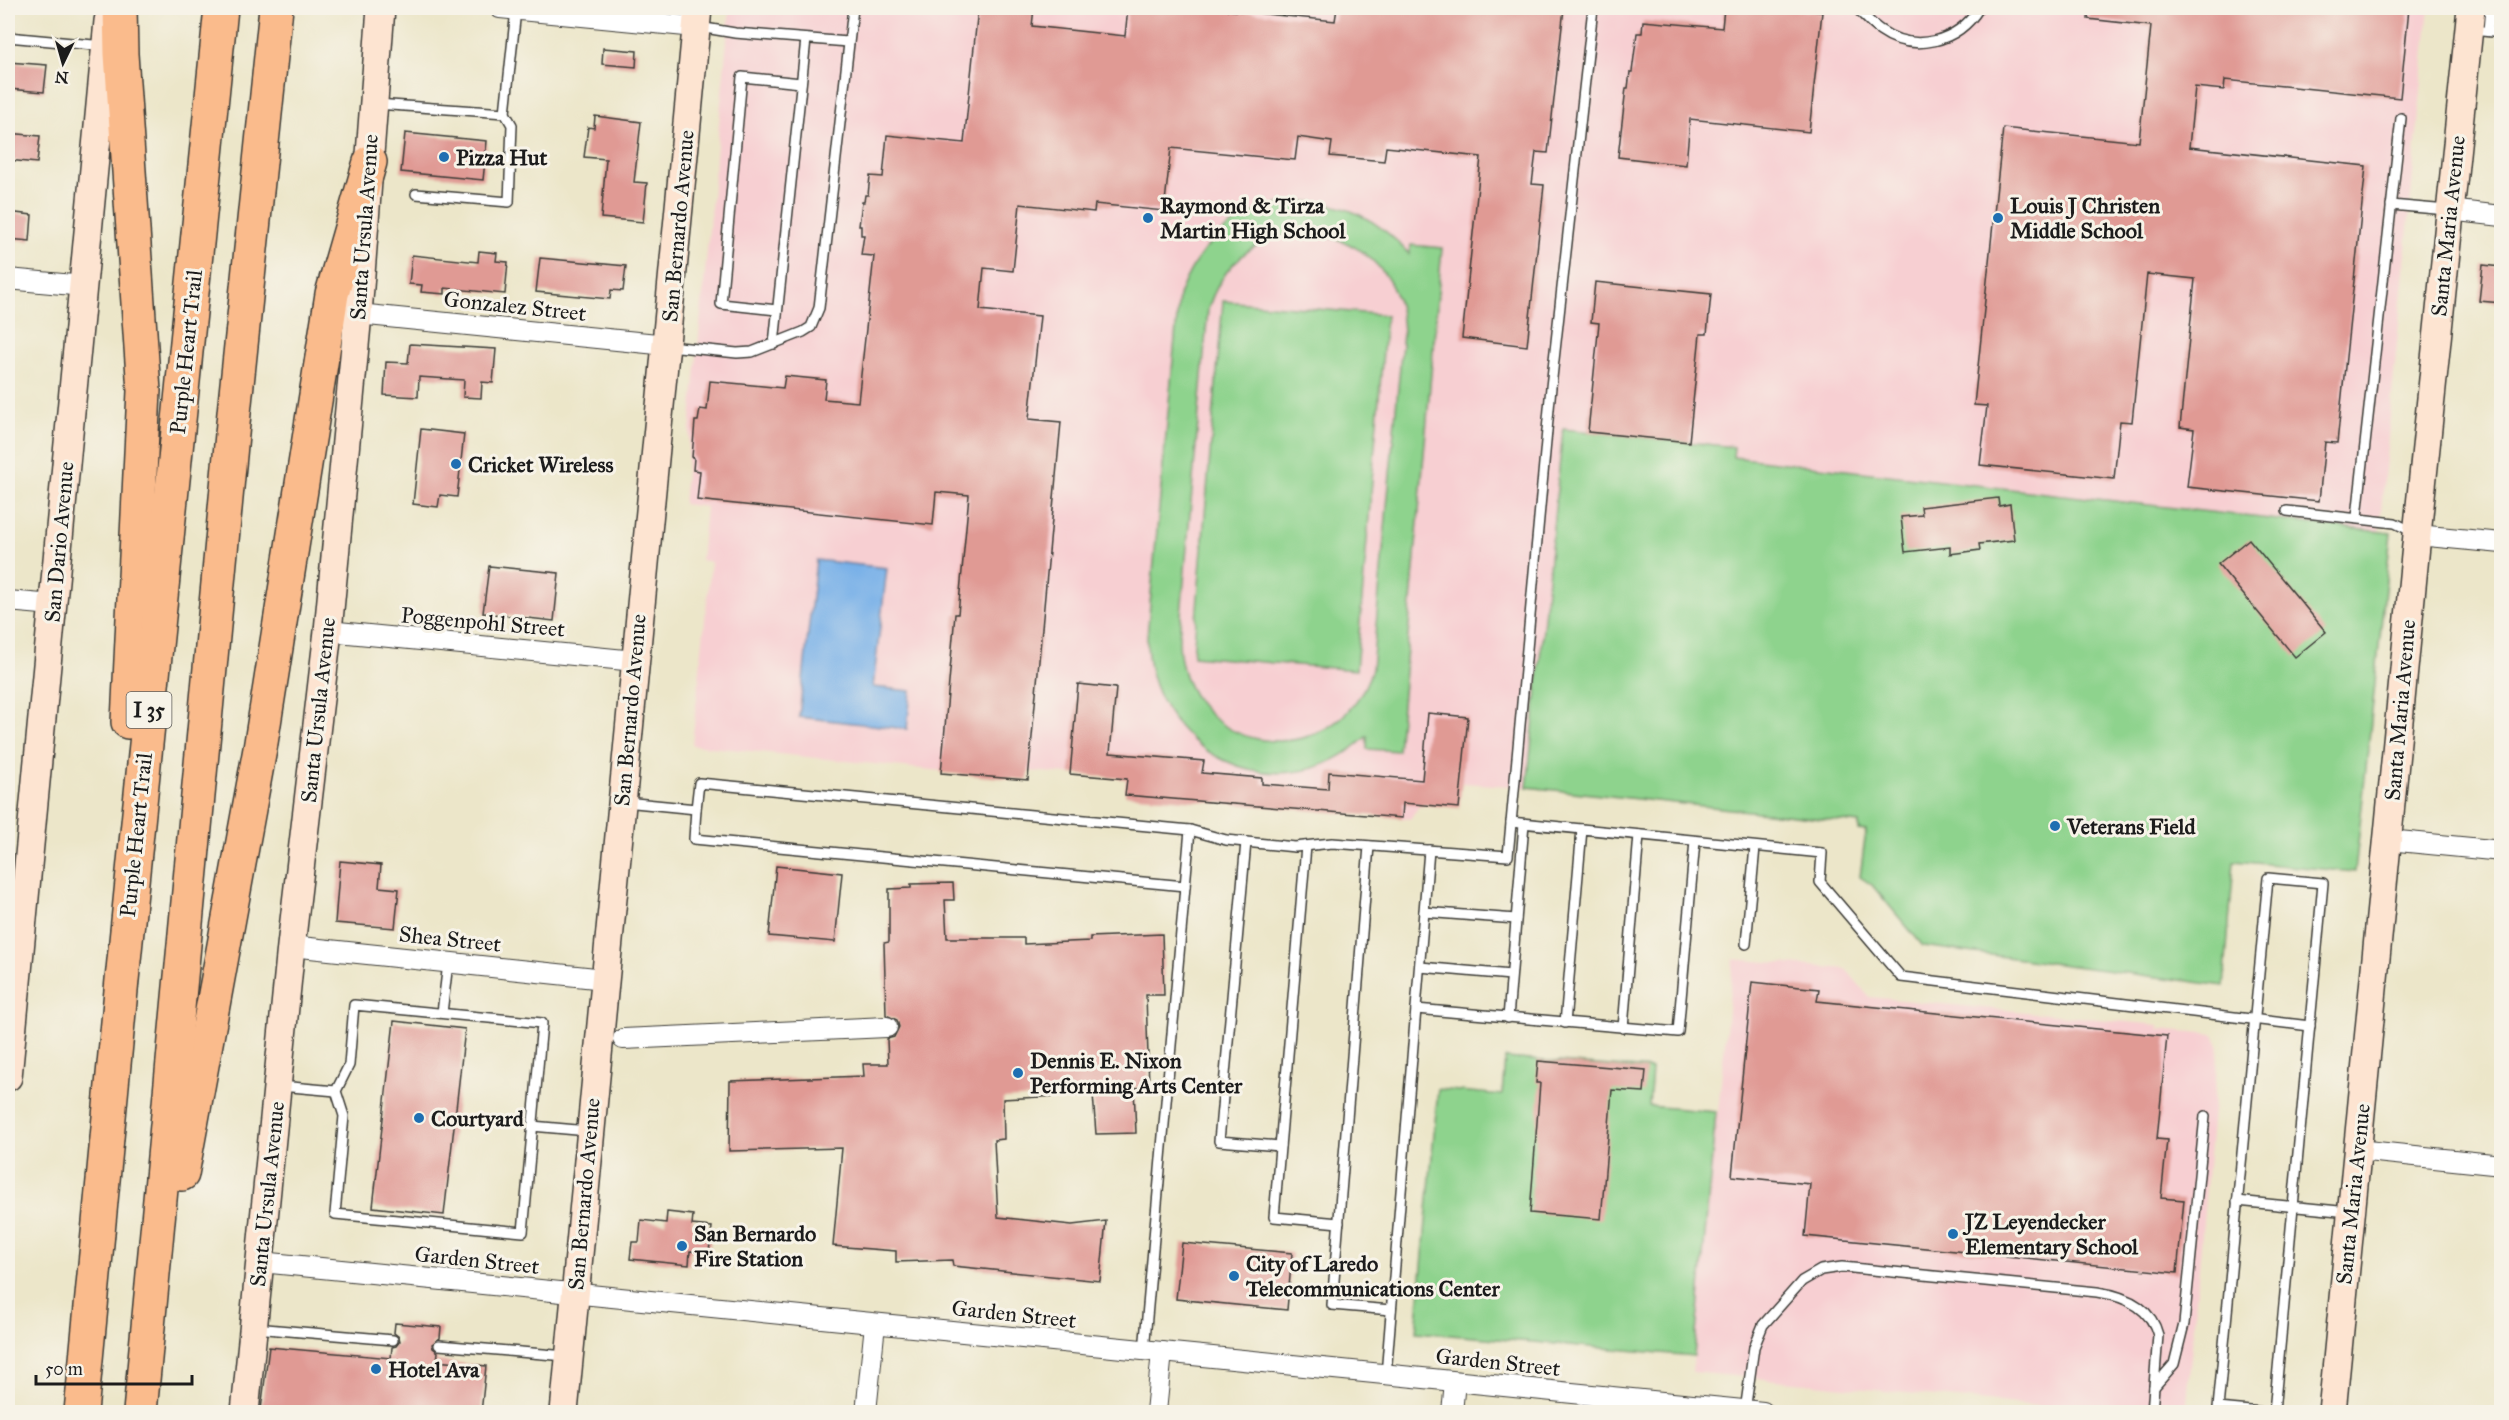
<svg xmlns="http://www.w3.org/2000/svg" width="2509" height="1420" font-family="'IM FELL Great Primer',serif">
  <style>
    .built { fill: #f7cfd2 }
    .green { fill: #8ed38d; stroke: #557854; stroke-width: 1.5; fill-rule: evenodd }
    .water { fill: #78b0e8; stroke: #4a6682; stroke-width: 1.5 }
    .building { fill: #e09a94 }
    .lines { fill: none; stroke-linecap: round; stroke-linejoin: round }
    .lane-casing { stroke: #3b3a36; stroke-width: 12 }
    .street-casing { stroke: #3b3a36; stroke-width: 22 }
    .secondary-casing { stroke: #3b3a36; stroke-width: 30 }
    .highway-casing { stroke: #3b3a36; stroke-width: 36 }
    .lane { stroke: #fff; stroke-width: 9 }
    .street { stroke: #fff; stroke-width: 20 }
    .secondary { stroke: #fde4d1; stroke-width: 27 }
    .highway { stroke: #fabb8c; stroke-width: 33 }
    .poi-dot { fill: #1f6fb2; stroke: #f7f3e8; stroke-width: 2 }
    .labels { text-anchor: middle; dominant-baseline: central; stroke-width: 6; stroke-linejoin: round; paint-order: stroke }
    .shield { fill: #f7f3e8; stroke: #5e5c59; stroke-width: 1.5 }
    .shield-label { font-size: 21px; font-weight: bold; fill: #1c1c1c }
    .poi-label { font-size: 22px; font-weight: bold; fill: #1c1c1c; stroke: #f7f3e8; text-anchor: start }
    .street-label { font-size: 22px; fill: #1c1c1c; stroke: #f7f3e8 }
  </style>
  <rect width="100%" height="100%" fill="#f7f3e8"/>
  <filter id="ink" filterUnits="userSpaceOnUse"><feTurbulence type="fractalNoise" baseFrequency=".0167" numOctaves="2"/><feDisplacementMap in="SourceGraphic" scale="12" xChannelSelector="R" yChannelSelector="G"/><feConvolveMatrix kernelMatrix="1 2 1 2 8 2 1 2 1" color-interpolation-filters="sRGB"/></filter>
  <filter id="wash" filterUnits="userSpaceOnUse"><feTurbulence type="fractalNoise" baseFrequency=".008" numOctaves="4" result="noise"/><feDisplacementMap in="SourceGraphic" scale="24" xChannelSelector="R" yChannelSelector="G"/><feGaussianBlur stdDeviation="1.35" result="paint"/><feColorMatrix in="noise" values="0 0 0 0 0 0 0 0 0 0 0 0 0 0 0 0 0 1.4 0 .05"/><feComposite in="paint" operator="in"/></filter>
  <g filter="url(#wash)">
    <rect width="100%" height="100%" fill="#ece6c9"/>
    <!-- built -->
    <g class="built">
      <polygon points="730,8 2429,8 2379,532 1733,457 1734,448 1563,429 1527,787 1462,783 1459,808 1420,805 1410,819 1125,795 1126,779 1108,777 1029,771 1028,780 692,745 711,562 701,560 706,507 683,504"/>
      <polygon points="1733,959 1846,969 1869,997 2159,1025 2159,1029 2214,1034 2219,1045 2186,1412 2099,1412 1692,1372 1716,1112 1718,1112"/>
    </g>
    <!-- green -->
    <g class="green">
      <path d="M1298 201C1344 202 1379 219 1409 254L1411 245 1442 248 1398 751 1367 749V736C1281 819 1145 751 1147 636L1179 296C1198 242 1240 207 1298 201ZM1297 233C1357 233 1401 271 1403 333L1372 669C1336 781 1179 756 1179 638L1208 309C1222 266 1251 239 1297 233Z"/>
      <polygon points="1223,301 1386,315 1356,670 1193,656"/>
      <polygon points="1563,429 1734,447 1733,457 2391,533 2355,872 2234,861 2224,986 1923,946 1872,885 1860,877 1866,831 1859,830 1859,823 1527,787"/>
      <polygon points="1505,1058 1652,1069 1649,1106 1716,1112 1694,1356 1416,1332 1438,1089 1502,1095"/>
    </g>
    <!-- water -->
    <polygon class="water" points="816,560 887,568 873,687 911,691 907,729 799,717"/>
    <g id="blocks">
      <!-- building -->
      <g class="building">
        <polygon points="978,8 1034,8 1032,26 1125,36 1128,8 1207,8 1335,21 1337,8 1564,8 1548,153 1536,152 1532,184 1544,185 1527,346 1462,338 1481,157 1386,147 1384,161 1330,156 1332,142 1298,137 1295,160 1171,148 1164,211 1095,204 1094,212 1020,204 1013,271 984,268 980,310 1040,316 1029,419 1061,422 1028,780 941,773 955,614 958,614 969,495 936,492 933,525 697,500 700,471 693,470 694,458 692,457 695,421 698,421 700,409 707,410 710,381 783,388 785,376 826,380 824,399 858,402 874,256 861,255 864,235 861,235 861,226 859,226 862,202 864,202 865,195 868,195 870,176 883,177 887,135 964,143"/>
        <polygon points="1724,8 1777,8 1822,12 1809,132 1690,119 1686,165 1618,157 1626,88 1628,88 1630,72 1632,72 1637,33 1642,33 1643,21 1722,28"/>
        <polygon points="2089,8 2409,8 2400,98 2225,80 2224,90 2195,87 2189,147 2366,166 2337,443 2325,442 2319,501 2187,487 2194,429 2180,427 2195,279 2147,274 2132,422 2120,421 2114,479 1980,465 1987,406 1974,405 2003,128 2139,142 2151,26 2088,19"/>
        <polygon points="603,48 637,51 636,67 602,64"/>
        <polygon points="8,62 47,65 44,92 8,89"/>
        <polygon points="595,116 641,122 634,182 647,183 643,222 601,218 606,159 584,157 588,127 594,128"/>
        <polygon points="8,133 40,136 37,163 8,160"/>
        <polygon points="405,133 487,141 483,180 401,172"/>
        <polygon points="8,212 32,215 30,241 8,239"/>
        <polygon points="479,251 497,253 496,261 508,262 505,294 445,288 445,294 421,292 422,285 409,284 412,255 478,262"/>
        <polygon points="540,258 626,266 623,291 611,290 610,299 536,292"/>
        <polygon points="2483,265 2502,267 2502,303 2479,301"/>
        <polygon points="1595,282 1711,294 1707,334 1700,334 1689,442 1588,432 1599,323 1591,322"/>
        <polygon points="410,344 496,349 493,383 482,382 481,398 463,397 464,380 419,377 418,397 384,395 386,362 408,363"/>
        <polygon points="421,429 464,434 457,497 440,495 438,507 413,504"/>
        <polygon points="1998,498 1999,506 2010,504 2014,540 1979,544 1980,550 1950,554 1950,547 1905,552 1901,517 1922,515 1921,507"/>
        <polygon points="2249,539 2326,632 2295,657 2218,564"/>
        <polygon points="489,566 559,573 554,621 483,613"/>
        <polygon points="1078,684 1116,688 1110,753 1204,761 1202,773 1262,778 1262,784 1328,789 1329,772 1422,780 1428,713 1468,717 1459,808 1403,803 1402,818 1125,795 1127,779 1070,774"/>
        <polygon points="340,861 381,865 379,887 399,889 395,928 335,923"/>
        <polygon points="776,866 842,873 835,942 769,936"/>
        <polygon points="953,883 954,900 945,900 947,938 1024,938 1024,944 1090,941 1090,937 1162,934 1164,995 1146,995 1149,1087 1134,1088 1136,1133 1096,1134 1093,1094 1003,1099 1004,1139 994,1140 998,1217 1072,1225 1106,1221 1100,1281 953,1266 952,1260 896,1262 896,1251 833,1246 842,1148 729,1151 730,1081 864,1076 863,1064 888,1064 887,1039 894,1037 899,1027 897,1020 886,1015 884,943 889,942 889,889 911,888 911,884"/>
        <polygon points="1752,982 1819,989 1817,1001 2167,1036 2157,1139 2167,1140 2161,1198 2184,1200 2177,1273 1805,1236 1810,1184 1732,1176"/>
        <polygon points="394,1021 465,1029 444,1215 373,1207"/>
        <polygon points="1538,1061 1646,1070 1644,1092 1612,1090 1601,1219 1530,1213 1540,1083 1536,1083"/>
        <polygon points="667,1212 693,1215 692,1225 712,1227 709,1252 690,1251 689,1265 630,1259 632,1242 639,1242 641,1220 666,1223"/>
        <polygon points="1182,1243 1292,1253 1287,1310 1176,1299"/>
        <polygon points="395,1323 441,1327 440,1338 432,1344 433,1348 438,1352 437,1361 486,1366 481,1413 288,1413 261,1410 269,1347 391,1358 392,1347 396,1346 400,1341 399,1337 394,1333"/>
      </g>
    </g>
  </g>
  <g filter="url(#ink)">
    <use href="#blocks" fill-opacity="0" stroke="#3b3a36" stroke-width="1.5"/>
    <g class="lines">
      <defs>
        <g id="lane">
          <path d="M1856 8C1864 15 1871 24 1880 30 1914 54 1958 42 1979 8"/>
          <polyline points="699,27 735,33 848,42"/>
          <polyline points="2472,30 2502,33"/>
          <polyline points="2488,31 2490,8"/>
          <polyline points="8,37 104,46"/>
          <polyline points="376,104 505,113"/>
          <polyline points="416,194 509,202 512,125 505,113 516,10"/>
          <polyline points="2391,205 2447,210"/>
          <polyline points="777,310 721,304 742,77 801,83"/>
          <polyline points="774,344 806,39"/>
          <polyline points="669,346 737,353 752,352 803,332 811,327 819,308 853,8"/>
          <polyline points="2287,511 2395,523 2413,532"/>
          <polyline points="2357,517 2401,118"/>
          <polyline points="625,802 696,809 699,783 1190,830 1144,1351"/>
          <polyline points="696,809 694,839 1185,886"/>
          <polyline points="1511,822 1822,853 1820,882 1901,977 2310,1026"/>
          <polyline points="1190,830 1226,840 1295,847 1332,843 1508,856 1551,387 1593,8"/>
          <polyline points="1246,842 1219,1141 1280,1146"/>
          <polyline points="1306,846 1274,1217 1339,1223"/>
          <polyline points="1369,846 1332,1305 1391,1310"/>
          <polyline points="1424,912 1516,919"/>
          <polyline points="1746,944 1755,847"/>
          <polyline points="1420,967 1511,975"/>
          <polyline points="1416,1009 1678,1032 1695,841"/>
          <polyline points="442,1013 448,963"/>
          <polyline points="1508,1018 1524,824"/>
          <polyline points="1565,1023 1582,829"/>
          <polyline points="1623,1028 1639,835"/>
          <polyline points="280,1086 336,1091 344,1116 335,1214 523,1232 542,1023 354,1005 349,1065 336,1091"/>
          <polyline points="532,1126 588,1131"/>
          <polyline points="2237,1201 2349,1212"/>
          <polyline points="255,1328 393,1340"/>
          <polyline points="439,1345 566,1356"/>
          <polyline points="1386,1375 1429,850"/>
          <polyline points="2154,1387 2174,1364 2184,1324 2205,1116"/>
          <path d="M1745 1411 1754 1347 1763 1325 1802 1281 1821 1270 1842 1267 2097 1292C2124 1296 2151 1307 2158 1335L2152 1412"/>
          <polyline points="2261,1412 2218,1408 2268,878 2323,883 2274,1412"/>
        </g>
        <g id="street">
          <polyline points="500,8 696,27"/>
          <polyline points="2449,210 2502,216"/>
          <polyline points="8,279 84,286"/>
          <polyline points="358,314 667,345"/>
          <polyline points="2417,535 2502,543"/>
          <polyline points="8,601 53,605"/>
          <polyline points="328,631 635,661"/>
          <polyline points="2388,840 2502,851"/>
          <polyline points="291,946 605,979"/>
          <polyline points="623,1039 887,1027"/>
          <polyline points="2357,1150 2502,1165"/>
          <polyline points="261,1262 1763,1412"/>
          <polyline points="866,1412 875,1324"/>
          <polyline points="1156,1412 1162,1352"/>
          <polyline points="1452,1412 1455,1382"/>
        </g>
        <g id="secondary">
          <polyline points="8,1077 108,21"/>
          <polyline points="245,1412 291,946 328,631 358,314 381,8"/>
          <polyline points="564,1412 698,8"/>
          <polyline points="2332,1412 2417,535 2471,8"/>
        </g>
        <g id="highway">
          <polyline points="120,8 121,54 144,391 128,722"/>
          <polyline points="182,1174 260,749 332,294 370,162"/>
          <polyline points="81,1412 122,980 221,8"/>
          <polyline points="140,1412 234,413 276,8"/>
        </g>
      </defs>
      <!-- lane casing -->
      <use href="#lane" class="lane-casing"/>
      <!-- street casing -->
      <use href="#street" class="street-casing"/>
      <!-- secondary casing -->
      <use href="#secondary" class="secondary-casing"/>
      <!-- highway casing -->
      <use href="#highway" class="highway-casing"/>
      <!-- lane -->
      <use href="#lane" class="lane"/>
      <!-- street -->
      <use href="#street" class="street"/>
      <!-- secondary -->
      <use href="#secondary" class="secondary"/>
      <!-- highway -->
      <use href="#highway" class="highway"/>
    </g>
  </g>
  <!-- markers -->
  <g class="poi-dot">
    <circle cx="444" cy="157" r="6"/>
    <circle cx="1148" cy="218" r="6"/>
    <circle cx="1998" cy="218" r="6"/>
    <circle cx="456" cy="464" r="6"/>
    <circle cx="2055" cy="826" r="6"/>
    <circle cx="1018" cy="1073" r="6"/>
    <circle cx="419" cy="1118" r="6"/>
    <circle cx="1953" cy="1234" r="6"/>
    <circle cx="682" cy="1246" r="6"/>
    <circle cx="1234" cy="1276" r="6"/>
    <circle cx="376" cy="1369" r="6"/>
  </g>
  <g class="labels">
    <!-- shield labels -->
    <rect class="shield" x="126.5" y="692" width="45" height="36" rx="4.5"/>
    <g class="shield-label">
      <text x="149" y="710">I 35</text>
    </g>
    <!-- poi labels -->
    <g class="poi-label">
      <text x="456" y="157">Pizza Hut</text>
      <text x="1160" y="205">Raymond &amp; Tirza<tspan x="1160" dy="25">Martin High School</tspan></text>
      <text x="2010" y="205">Louis J Christen<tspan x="2010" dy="25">Middle School</tspan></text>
      <text x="468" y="464">Cricket Wireless</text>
      <text x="2067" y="826">Veterans Field</text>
      <text x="1030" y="1060">Dennis E. Nixon<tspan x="1030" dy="25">Performing Arts Center</tspan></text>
      <text x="431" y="1118">Courtyard</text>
      <text x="1965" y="1221">JZ Leyendecker<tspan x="1965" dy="25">Elementary School</tspan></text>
      <text x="694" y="1233">San Bernardo<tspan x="694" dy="25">Fire Station</tspan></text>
      <text x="1246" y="1263">City of Laredo<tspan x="1246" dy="25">Telecommunications Center</tspan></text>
      <text x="388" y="1369">Hotel Ava</text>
    </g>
    <!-- street labels -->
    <g class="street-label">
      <text transform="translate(678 226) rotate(-85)">San Bernardo Avenue</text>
      <text transform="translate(2448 226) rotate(-84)">Santa Maria Avenue</text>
      <text transform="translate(364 227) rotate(-86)">Santa Ursula Avenue</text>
      <text transform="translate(515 306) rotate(6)">Gonzalez Street</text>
      <text transform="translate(186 352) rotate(-84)">Purple Heart Trail</text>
      <text transform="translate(59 542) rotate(-85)">San Dario Avenue</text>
      <text transform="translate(483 622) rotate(5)">Poggenpohl Street</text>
      <text transform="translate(318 710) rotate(-84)">Santa Ursula Avenue</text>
      <text transform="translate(630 710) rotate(-85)">San Bernardo Avenue</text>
      <text transform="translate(2400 710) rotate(-85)">Santa Maria Avenue</text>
      <text transform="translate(136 835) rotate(-84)">Purple Heart Trail</text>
      <text transform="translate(450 939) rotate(6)">Shea Street</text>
      <text transform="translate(267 1194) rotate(-84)">Santa Ursula Avenue</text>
      <text transform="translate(584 1194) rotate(-85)">San Bernardo Avenue</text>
      <text transform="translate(2353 1194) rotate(-84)">Santa Maria Avenue</text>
      <text transform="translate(477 1260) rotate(6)">Garden Street</text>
      <text transform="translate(1014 1314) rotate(6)">Garden Street</text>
      <text transform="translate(1498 1362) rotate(6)">Garden Street</text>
    </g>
  </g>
  <!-- margin -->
  <rect width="2509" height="1420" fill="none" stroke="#f7f3e8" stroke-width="30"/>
  <!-- north arrow -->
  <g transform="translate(63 63) rotate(185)" stroke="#f7f3e8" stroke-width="4.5" paint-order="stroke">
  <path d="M0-4.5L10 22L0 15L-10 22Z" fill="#1c1c1c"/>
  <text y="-9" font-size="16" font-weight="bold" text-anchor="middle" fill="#1c1c1c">N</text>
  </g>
  <!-- scale -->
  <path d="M36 1375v9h156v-9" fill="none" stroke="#1c1c1c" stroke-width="3"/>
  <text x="45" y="1375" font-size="18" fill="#1c1c1c" stroke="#f7f3e8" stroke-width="4.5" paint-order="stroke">50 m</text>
</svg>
